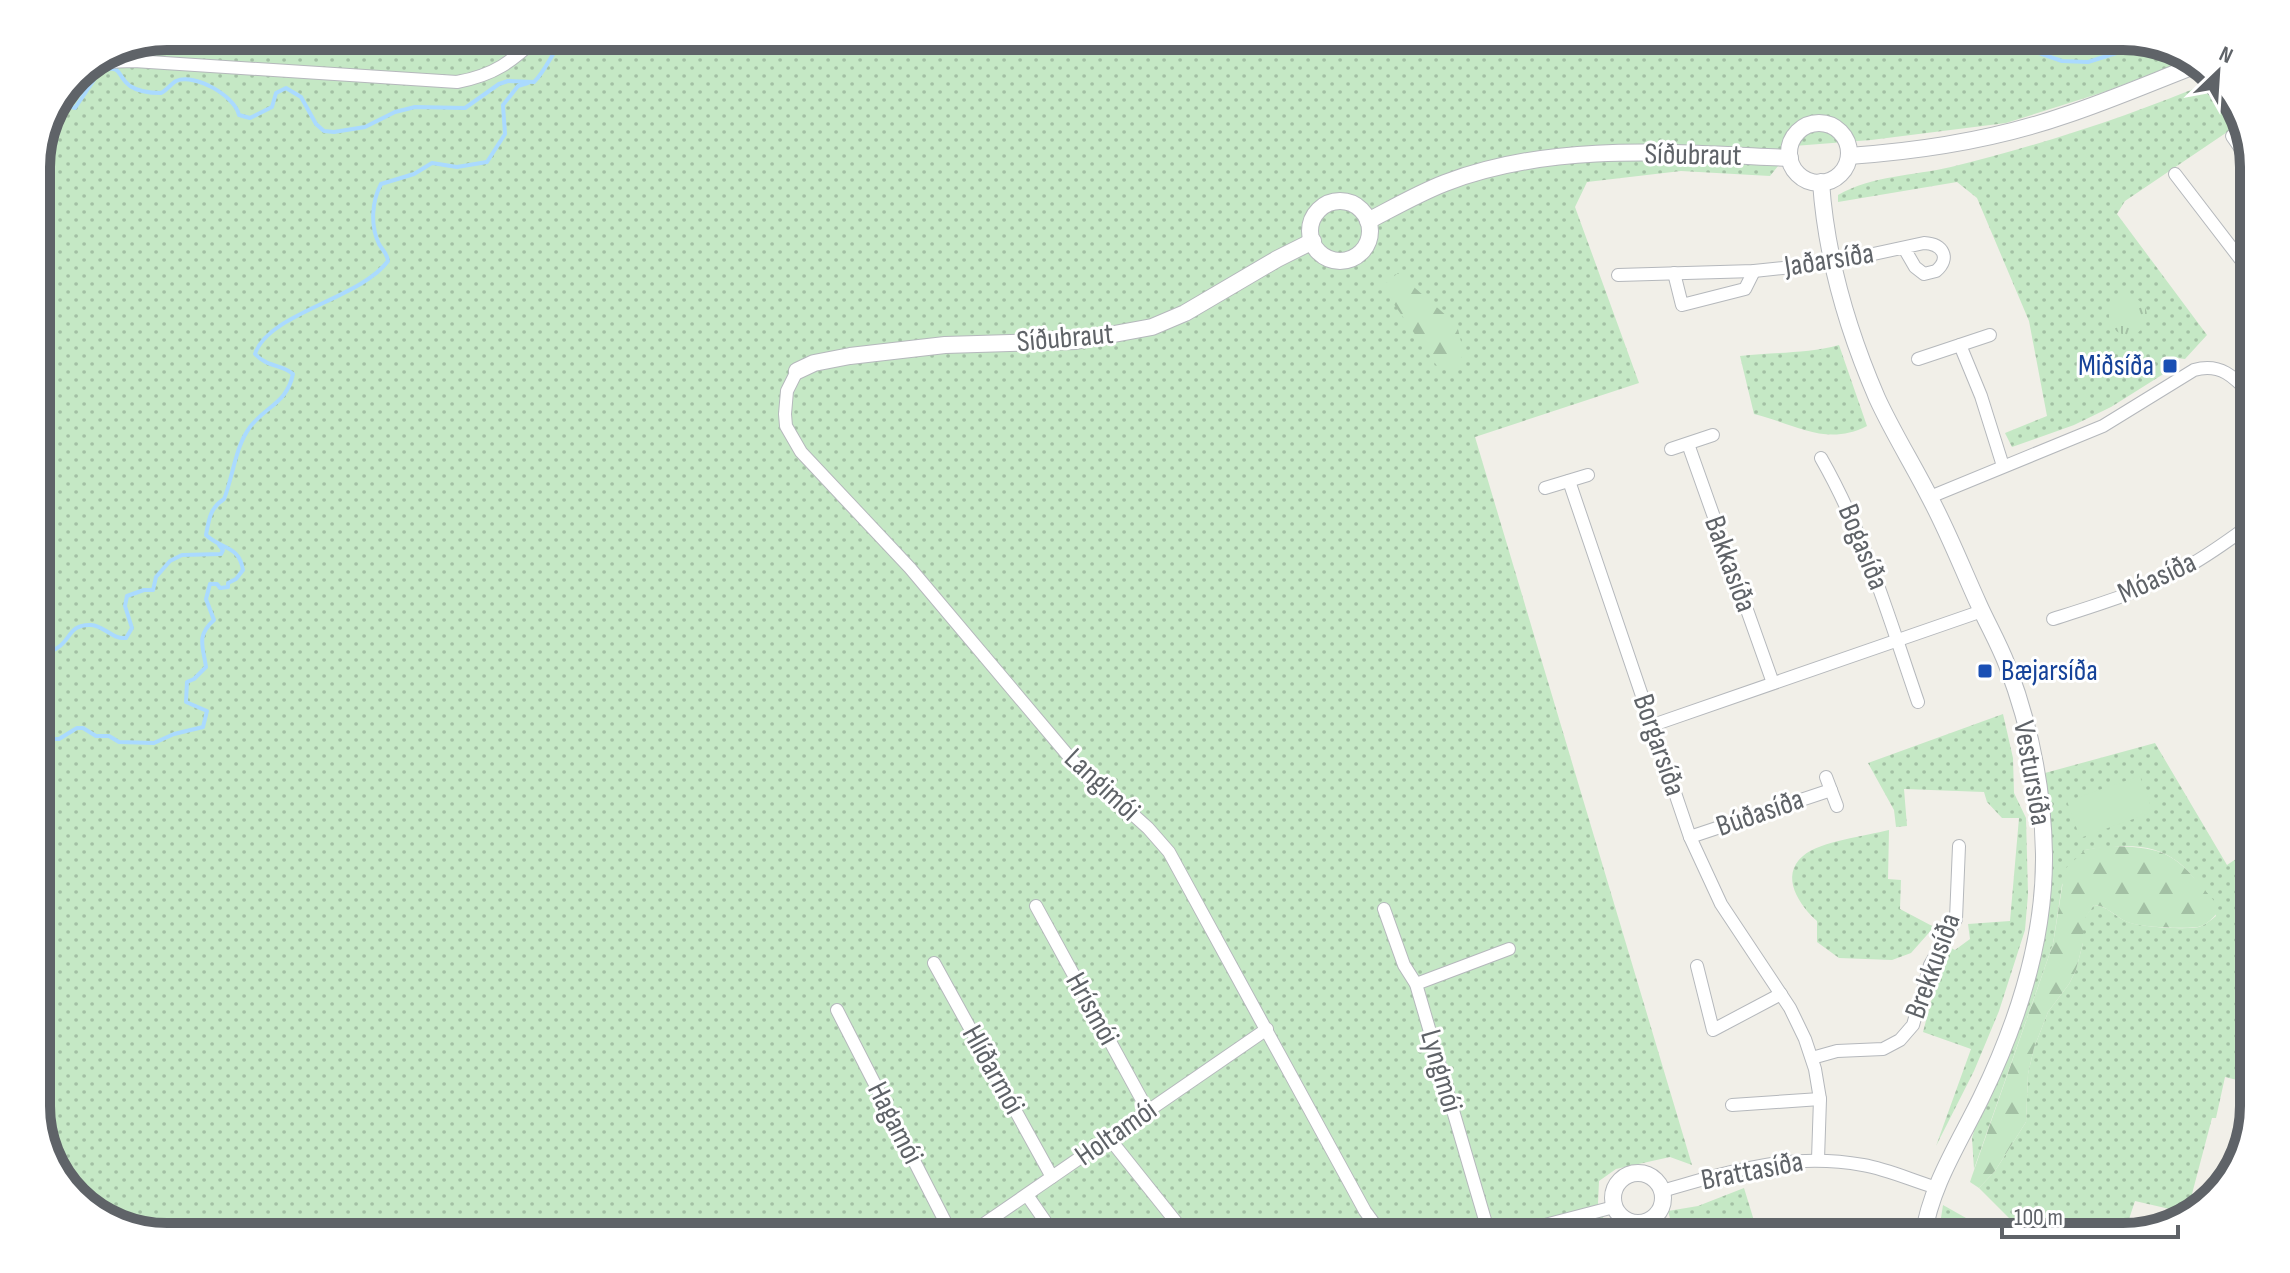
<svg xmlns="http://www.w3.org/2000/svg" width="2290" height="1273" font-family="'Sofia Sans Condensed',sans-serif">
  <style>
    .grass { fill: url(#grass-dots) }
    .forest { fill: url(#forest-firs) }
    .park { fill: url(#park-tufts) }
    .garden { fill: #c5e8c5 }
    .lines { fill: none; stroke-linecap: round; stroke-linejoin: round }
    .stream { stroke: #aadaff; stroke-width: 4 }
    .minor-casing { stroke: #b5b8bc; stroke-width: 14 }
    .tertiary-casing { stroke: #b5b8bc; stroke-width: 18 }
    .minor { stroke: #fff; stroke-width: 12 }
    .tertiary { stroke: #fff; stroke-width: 16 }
    .transit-dot { fill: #1a4fb4; stroke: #fff; stroke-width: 3 }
    .labels { text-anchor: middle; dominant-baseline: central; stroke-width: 6; stroke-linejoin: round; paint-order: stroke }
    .street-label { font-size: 30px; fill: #5f6368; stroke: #fff }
    .transit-label { font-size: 30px; fill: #164399; stroke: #fff; text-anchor: end }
    .rim { fill: none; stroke: #5f6368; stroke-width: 10 }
  </style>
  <defs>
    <pattern id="grass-dots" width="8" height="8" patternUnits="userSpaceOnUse" patternTransform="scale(2)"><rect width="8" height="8" fill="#c5e8c5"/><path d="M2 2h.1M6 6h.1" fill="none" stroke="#a3c0a4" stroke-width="1.8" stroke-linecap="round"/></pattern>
    <pattern id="forest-firs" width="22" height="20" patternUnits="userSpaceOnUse" patternTransform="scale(2)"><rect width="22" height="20" fill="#c5e8c5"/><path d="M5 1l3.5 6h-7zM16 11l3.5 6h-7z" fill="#a3c0a4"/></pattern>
    <pattern id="park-tufts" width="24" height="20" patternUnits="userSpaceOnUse" patternTransform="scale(2)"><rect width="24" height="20" fill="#c5e8c5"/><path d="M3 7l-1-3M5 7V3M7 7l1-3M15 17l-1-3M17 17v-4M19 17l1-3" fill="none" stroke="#a3c0a4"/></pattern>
  </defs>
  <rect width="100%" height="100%" fill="#f1efe8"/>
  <!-- grass -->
  <g class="grass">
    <polygon points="167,36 2123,36 2188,53 2193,58 2104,92 2006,123 1871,140 1794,146 1770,176 1681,171 1587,182 1575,207 1639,383 1475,437 1692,1165 1670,1157 1616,1169 1599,1181 1598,1203 1610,1237 167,1237 102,1220 54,1172 36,1114 36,159 75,74"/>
    <path d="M2215 80 2236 101 2242 122 2125 201 2117 214 2207 335 2185 359 2177 358 2165 366V373L2111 407 2074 425 2012 447 2005 433 2047 416 2029 321 1977 198 1957 182 1838 202V195C1873 175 1913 176 1951 167 2041 145 2130 116 2215 80Z"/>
    <path d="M1839 345 1867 426C1826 447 1795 424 1754 414L1740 356C1773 352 1806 354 1839 345Z"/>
    <polygon points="2003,714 2013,758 2014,793 2026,818 2028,894 2025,930 1999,1011 1974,1071 1936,1146 1971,1049 1923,1032 1932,998 1951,948 1955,950 1970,939 1968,924 2010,921 2019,818 2002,818 1987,802 1984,792 1904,789 1907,826 1896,827 1894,810 1868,763"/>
    <path d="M2155 743 2227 865 2254 847V1047L2237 1080 2225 1077 2216 1118H2212L2187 1213 2135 1201 2123 1237H2028L1979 1188 1995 1171 2026 1122 2028 1074 2034 1048 2048 1012 2069 984 2076 970 2083 943 2082 921 2094 905C2108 906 2115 917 2128 922 2139 927 2187 930 2199 927 2205 925 2211 920 2216 916 2186 851 2155 838 2085 850L2062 885 2053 944 1974 1169 1972 1138 1979 1114 2018 1021 2051 862 2045 773Z"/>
    <path d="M1889 830 1888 879 1901 880 1900 909 1934 927 1911 953 1892 960 1839 958 1817 942V921C1800 906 1779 876 1803 856 1820 841 1866 836 1889 830Z"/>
    <polygon points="1744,1188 1759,1237 1675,1237 1668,1211 1698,1206"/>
    <polygon points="1943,1205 1966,1218 1972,1237 1938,1237"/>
  </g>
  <!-- forest -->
  <g class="forest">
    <polygon points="1398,273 1457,325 1464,354 1452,370 1437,366 1389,297 1385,284"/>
    <path d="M2106 846C2172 847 2175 855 2216 903L2218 911C2214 918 2206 925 2198 927 2187 929 2145 927 2134 924 2118 921 2110 906 2094 905L2083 921V943L2076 970 2069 984 2048 1012 2034 1048 2028 1074 2026 1122 1995 1171 1979 1188 1970 1182 1972 1176 2053 944 2065 869 2085 850Z"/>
  </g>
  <!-- park -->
  <circle class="park" cx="2128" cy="316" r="19"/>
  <!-- garden -->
  <polygon class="garden" points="2140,776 2153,812 2080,838 2067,801"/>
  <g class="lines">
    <!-- stream -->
    <g class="stream">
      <polyline points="1989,36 2062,61 2088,62 2148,43"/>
      <path d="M61 104 75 108 100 71C124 64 115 75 130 86 139 92 151 93 161 93 167 90 171 84 176 81 195 73 235 96 239 115L250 118 272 107 276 93 286 88 301 97 316 124 324 131 334 132 365 127 395 112 415 107 465 108 499 84 508 81 534 82C548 68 552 50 567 36"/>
      <path d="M36 655C44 654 54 651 60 646 71 637 71 624 91 625 105 626 111 639 126 638L132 628 125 606 127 596 144 590H153L156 577 170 561 182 555 221 554 223 550 219 545"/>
      <path d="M36 758 39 741 43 739H59L77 728H83L96 736H109L119 742 154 743 174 734 203 727 207 711 186 702 187 682 194 679 206 667C203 646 196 636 214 620L206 599 210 584H217L220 588 228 587V583L236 579 243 570C239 545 222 550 206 535 209 519 210 508 224 499 233 477 235 447 250 427 266 406 287 403 293 374 282 364 268 368 255 354 268 313 360 299 388 261 387 253 383 251 379 244 370 225 372 201 381 184L414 174 432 163 457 167 487 162 505 134 503 105 518 86 528 83"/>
    </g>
    <defs>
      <g id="minor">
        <path d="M104 62 134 61 457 82C495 75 511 62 539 36"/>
        <polyline points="2232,136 2254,168"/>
        <polyline points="2175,174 2254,277"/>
        <polyline points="1674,273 1682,305 1745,289 1754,271"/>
        <path d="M1618 275 1754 271 1832 263 1924 243C1943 244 1951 258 1936 271L1924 274 1915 267 1904 248"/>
        <polyline points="1960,345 1981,396 2003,466"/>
        <polyline points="1918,359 1990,335"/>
        <polyline points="797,371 787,391 785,414 786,426 801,452 910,568 1071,759 1148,828 1169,852 1365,1211 1384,1237"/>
        <polyline points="1688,444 1773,683"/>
        <polyline points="1671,449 1713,435"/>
        <path d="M1821 458C1865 535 1889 618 1918 702"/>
        <polyline points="1569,481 1690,837 1721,904 1790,1008 1805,1039 1815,1069 1820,1099 1818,1159"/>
        <polyline points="1545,488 1588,475"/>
        <path d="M1930 497 2103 426 2194 370C2222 362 2236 379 2254 398"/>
        <path d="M2053 619C2097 605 2140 592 2181 570 2207 557 2230 539 2254 522"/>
        <polyline points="1653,725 1982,611"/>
        <polyline points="1826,777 1837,806"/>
        <polyline points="1690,837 1831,790"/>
        <polyline points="1036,906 1148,1111"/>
        <polyline points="1384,909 1404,965 1416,984 1490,1237"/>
        <polyline points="934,963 1052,1177"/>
        <polyline points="1697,966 1713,1030 1781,994"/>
        <polyline points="1416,984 1509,949"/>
        <polyline points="837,1010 953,1237"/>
        <polyline points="1812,1058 1837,1051 1883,1049 1900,1040 1913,1025 1930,965 1956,919 1959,846"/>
        <polyline points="1732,1105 1820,1099"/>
        <polyline points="1109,1138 1188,1237"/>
        <path d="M1662 1191C1731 1171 1790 1152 1863 1165 1887 1169 1911 1180 1934 1187"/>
        <polyline points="1027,1195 1056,1237"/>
        <polyline points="965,1237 1267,1029"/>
        <polyline points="1499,1237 1614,1207"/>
      </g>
      <g id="tertiary">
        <circle cx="1819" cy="153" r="30"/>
        <path d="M1849 156C1922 151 1997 139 2066 115 2111 100 2155 81 2199 64"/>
        <path d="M1821 182C1826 256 1848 331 1877 398 1893 433 1914 466 1931 500 1949 534 1963 570 1979 605 1988 625 1999 644 2007 665 2030 725 2043 790 2044 854 2045 940 2018 1022 1981 1098 1958 1145 1931 1185 1923 1237"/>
        <circle cx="1340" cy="231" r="30"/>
        <path d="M1368 221C1393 208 1419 193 1445 183 1554 141 1676 153 1790 158"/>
        <polyline points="797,371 814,363 850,356 945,345 1076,341 1152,327 1185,313 1277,259 1313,241"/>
        <circle cx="1638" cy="1198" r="25"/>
      </g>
    </defs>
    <!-- minor casing -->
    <use href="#minor" class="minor-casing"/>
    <!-- tertiary casing -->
    <use href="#tertiary" class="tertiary-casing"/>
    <!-- minor -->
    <use href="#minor" class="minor"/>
    <!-- tertiary -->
    <use href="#tertiary" class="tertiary"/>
  </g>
  <!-- markers -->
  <g class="transit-dot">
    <rect x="2162" y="358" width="16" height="16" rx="4"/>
    <rect x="1977" y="663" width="16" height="16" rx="4"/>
  </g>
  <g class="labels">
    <!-- street labels -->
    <g class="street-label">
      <text transform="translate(1693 155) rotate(1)">Síðubraut</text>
      <text transform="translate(1829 260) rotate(-9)">Jaðarsíða</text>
      <text transform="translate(1065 338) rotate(-5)">Síðubraut</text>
      <text transform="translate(1863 547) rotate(68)">Bogasíða</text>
      <text transform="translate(1730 564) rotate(70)">Bakkasíða</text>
      <text transform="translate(2157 578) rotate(-25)">Móasíða</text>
      <text transform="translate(1659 745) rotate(71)">Borgarsíða</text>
      <text transform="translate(2032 773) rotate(80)">Vestursíða</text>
      <text transform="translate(1102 785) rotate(43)">Langimói</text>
      <text transform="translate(1760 813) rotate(-19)">Búðasíða</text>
      <text transform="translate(1933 966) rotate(-70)">Brekkusíða</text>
      <text transform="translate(1092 1009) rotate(61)">Hrísmói</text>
      <text transform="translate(993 1070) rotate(61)">Hlíðarmói</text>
      <text transform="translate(1441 1071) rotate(74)">Lyngmói</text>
      <text transform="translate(895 1123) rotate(63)">Hagamói</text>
      <text transform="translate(1116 1133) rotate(-35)">Holtamói</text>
      <text transform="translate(1752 1171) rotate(-11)">Brattasíða</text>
    </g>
    <!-- transit labels -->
    <g class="transit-label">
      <text x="2154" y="366">Miðsíða</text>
      <text x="2001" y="671" text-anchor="start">Bæjarsíða</text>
    </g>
  </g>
  <!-- crop -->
  <path d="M0 0H2290V1273H0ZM167 50H2123A117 117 0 0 1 2240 167V1106A117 117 0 0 1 2123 1223H167A117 117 0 0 1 50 1106V167A117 117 0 0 1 167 50Z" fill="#fff" fill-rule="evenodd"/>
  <path class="rim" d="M167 50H2123A117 117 0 0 1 2240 167V1106A117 117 0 0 1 2123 1223H167A117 117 0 0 1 50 1106V167A117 117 0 0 1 167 50Z"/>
  <!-- north arrow -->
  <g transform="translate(2218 72) rotate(25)" stroke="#ffffff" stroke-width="6" paint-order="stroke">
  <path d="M0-6L14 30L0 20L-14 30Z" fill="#5f6368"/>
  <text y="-12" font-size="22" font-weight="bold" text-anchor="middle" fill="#5f6368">N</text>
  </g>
  <!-- scale -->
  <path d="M2002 1225v12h176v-12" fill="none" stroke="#5f6368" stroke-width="4"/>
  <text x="2014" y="1225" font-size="24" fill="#5f6368" stroke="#ffffff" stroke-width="6" paint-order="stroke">100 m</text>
</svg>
